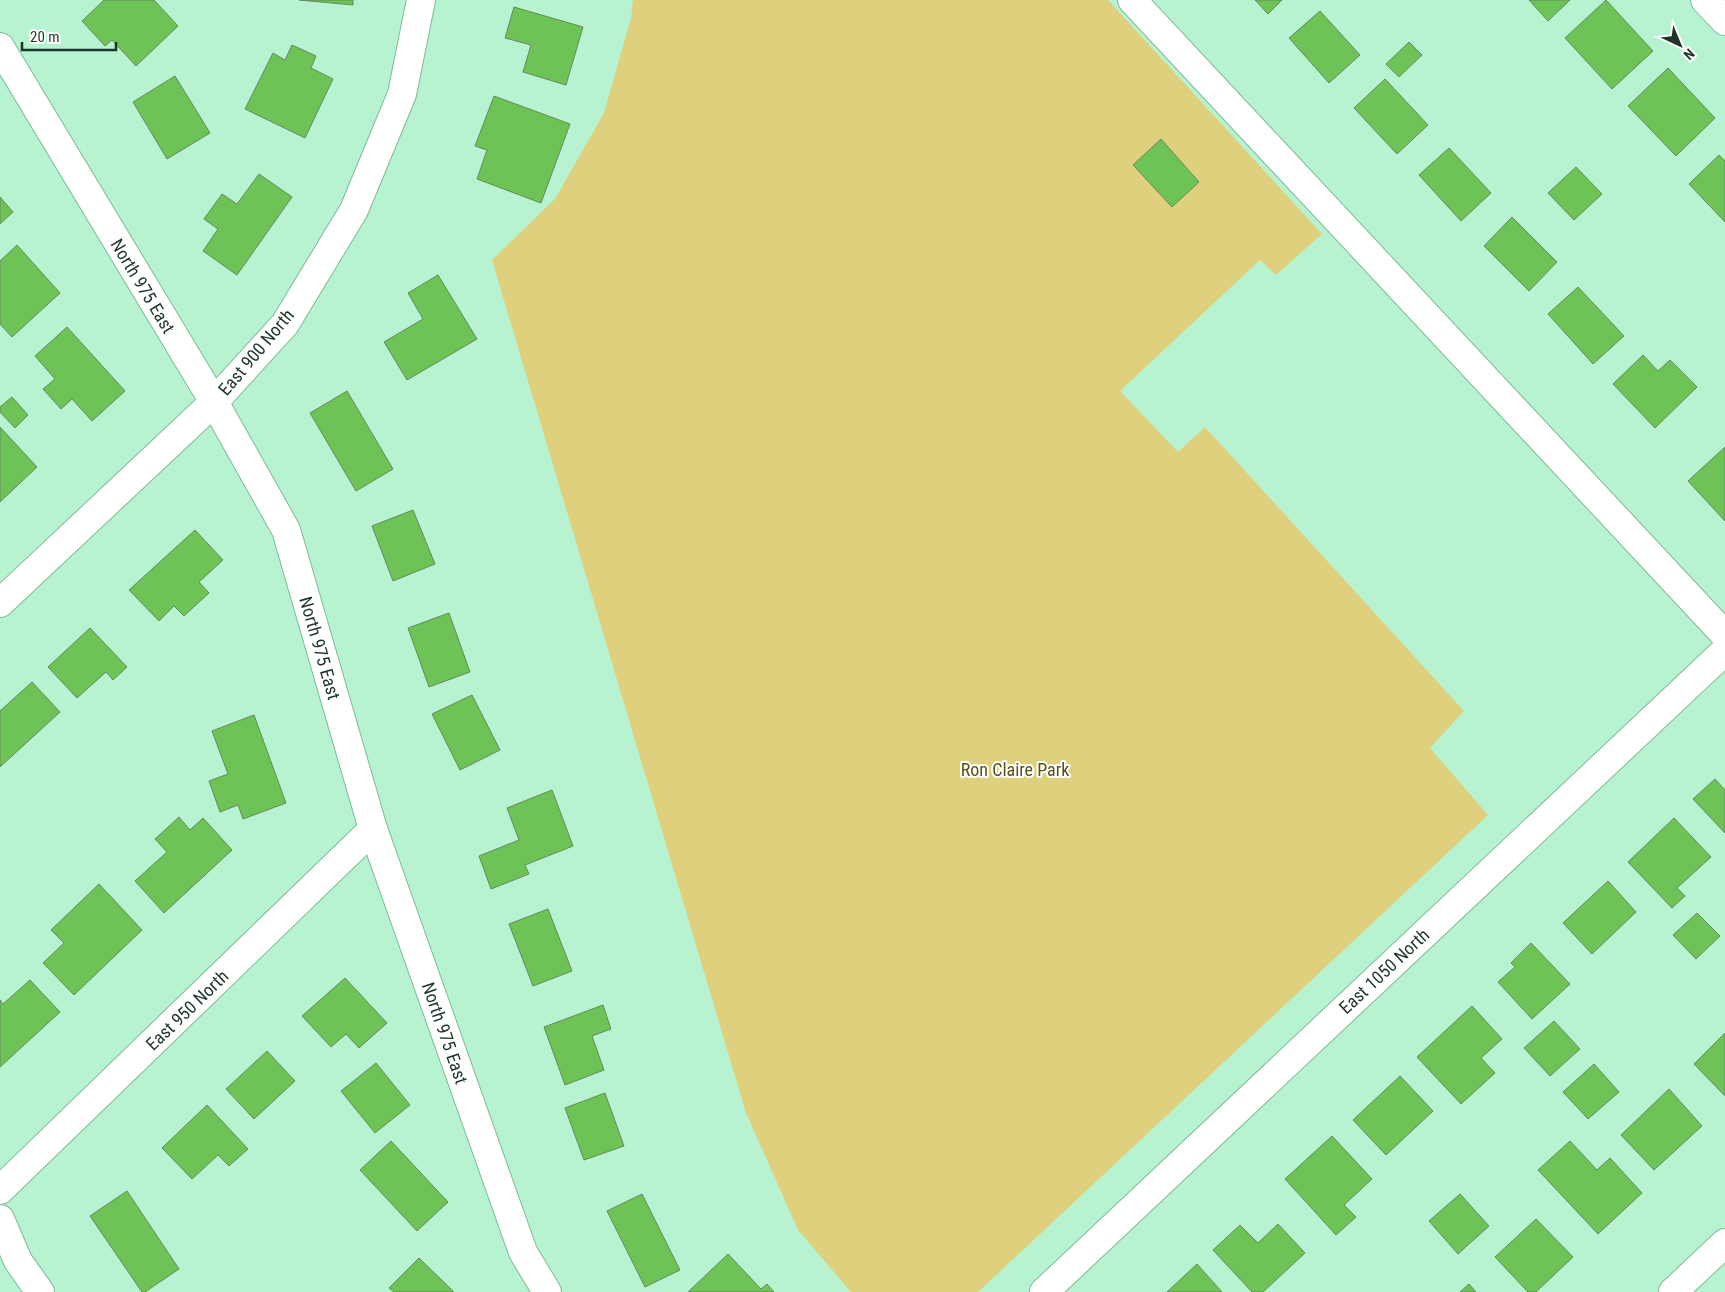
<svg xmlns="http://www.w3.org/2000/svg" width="1725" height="1292" font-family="'Roboto Condensed',sans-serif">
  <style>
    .green { fill: #dfd07e }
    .building { fill: #6dc356; stroke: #66895d }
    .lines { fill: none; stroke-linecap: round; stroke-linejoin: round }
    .street-casing { stroke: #7fba99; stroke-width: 30 }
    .secondary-casing { stroke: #7fba99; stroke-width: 30 }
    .street { stroke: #fff; stroke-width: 28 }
    .secondary { stroke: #fff; stroke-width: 28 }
    .labels { text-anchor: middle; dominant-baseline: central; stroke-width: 4; stroke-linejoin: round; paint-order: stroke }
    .street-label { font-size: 18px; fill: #1d3528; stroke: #fff }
    .park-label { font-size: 18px; fill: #5a5013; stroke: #fff }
  </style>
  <rect width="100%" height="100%" fill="#b7f3d1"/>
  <!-- green -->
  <polygon class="green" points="633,0 1108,0 1322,234 1276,275 1260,260 1120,391 1178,452 1205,427 1464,711 1430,748 1488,815 978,1292 851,1292 798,1230 746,1113 492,260 555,199 604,113 631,18"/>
  <!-- building -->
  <g class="building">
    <polygon points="104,0 154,0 178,26 136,66 112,40 105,46 82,21"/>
    <polygon points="299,0 353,0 353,5"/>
    <polygon points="1255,0 1282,0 1268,14"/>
    <polygon points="1529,0 1570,0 1548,21"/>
    <polygon points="1606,0 1653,51 1612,89 1565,38"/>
    <polygon points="514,7 583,27 566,85 523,72 531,45 505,38"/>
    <polygon points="1320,11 1360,55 1329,83 1289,38"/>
    <polygon points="1409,42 1422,55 1399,77 1386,64"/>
    <polygon points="292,45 316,56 311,68 333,79 305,138 245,109 273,53 285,60"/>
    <polygon points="1668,68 1715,118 1676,156 1628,106"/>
    <polygon points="175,76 210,133 167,159 133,102"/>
    <polygon points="1385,79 1428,125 1397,154 1354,108"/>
    <polygon points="494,96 570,124 541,203 477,179 487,150 475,146"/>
    <polygon points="1161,139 1199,182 1172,207 1133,165"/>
    <polygon points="1449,148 1491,193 1461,221 1419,175"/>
    <polygon points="1719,155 1725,161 1725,222 1689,184"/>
    <polygon points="1576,167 1602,194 1574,220 1548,193"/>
    <polygon points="259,174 292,197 237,275 203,251 218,229 204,219 222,194 237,204"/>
    <polygon points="0,197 13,212 0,224"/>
    <polygon points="1512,217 1557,262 1529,291 1484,246"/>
    <polygon points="17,245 60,293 12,337 0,324 0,261"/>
    <polygon points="438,275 477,339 407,380 384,342 423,319 408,293"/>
    <polygon points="1578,287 1624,336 1593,364 1548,314"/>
    <polygon points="67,327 125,391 92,421 72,399 61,409 43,389 55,379 35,356"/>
    <polygon points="1643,355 1658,371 1670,360 1697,387 1655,428 1613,384"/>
    <polygon points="347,391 393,469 356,491 310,413"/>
    <polygon points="12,397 28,415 15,428 0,412 0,407"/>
    <polygon points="0,427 37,467 0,502"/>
    <polygon points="1725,447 1725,521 1688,481"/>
    <polygon points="413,510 435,564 393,581 372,526"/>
    <polygon points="195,530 223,560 199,582 209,593 184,616 174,606 159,621 129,590"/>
    <polygon points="449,613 470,672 429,687 408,628"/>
    <polygon points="90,628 127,667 113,680 106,672 77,698 48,667"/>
    <polygon points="32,682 60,712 0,767 0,711"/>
    <polygon points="472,695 500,750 460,770 432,714"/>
    <polygon points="254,715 286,803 243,819 238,805 220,812 209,781 228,774 212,731"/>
    <polygon points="1715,779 1725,790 1725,833 1693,799"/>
    <polygon points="552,790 573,846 525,865 529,874 491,889 479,856 519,840 507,808"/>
    <polygon points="179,817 190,830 203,818 232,850 164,913 135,881 167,852 155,839"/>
    <polygon points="1674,818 1711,857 1677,888 1685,896 1672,908 1628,862"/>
    <polygon points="1608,881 1636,912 1592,954 1563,923"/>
    <polygon points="99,884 142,930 74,995 43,963 64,943 51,930"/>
    <polygon points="548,909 572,971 533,986 509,924"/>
    <polygon points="1697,913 1720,936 1696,959 1673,935"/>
    <polygon points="1531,943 1570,984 1532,1019 1498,982 1515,967 1511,963"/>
    <polygon points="345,978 387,1023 359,1048 346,1034 331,1047 302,1016"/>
    <polygon points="30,980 60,1012 0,1067 0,1000 3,1004"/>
    <polygon points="603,1005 611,1029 592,1036 604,1070 565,1085 544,1027"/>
    <polygon points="1472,1006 1502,1039 1481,1058 1495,1073 1461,1104 1417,1057"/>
    <polygon points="1554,1021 1580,1049 1550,1076 1524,1048"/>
    <polygon points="1725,1033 1725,1096 1694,1064"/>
    <polygon points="267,1051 295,1081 254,1119 226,1089"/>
    <polygon points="376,1063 410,1105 375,1133 341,1091"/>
    <polygon points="1594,1064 1619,1092 1588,1119 1563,1092"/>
    <polygon points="1400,1076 1433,1111 1386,1155 1353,1120"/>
    <polygon points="1669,1089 1702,1126 1654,1170 1621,1135"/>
    <polygon points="605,1093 624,1146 584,1160 565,1108"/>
    <polygon points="207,1105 248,1149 229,1166 218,1155 192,1179 162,1148"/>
    <polygon points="1332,1136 1372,1179 1344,1205 1356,1217 1336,1235 1285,1179"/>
    <polygon points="391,1141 448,1202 417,1231 360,1170"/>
    <polygon points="1570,1141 1597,1170 1610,1158 1642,1193 1598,1234 1538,1170"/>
    <polygon points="127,1191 179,1269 145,1292 142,1292 90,1216"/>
    <polygon points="642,1194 680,1270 645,1287 607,1211"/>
    <polygon points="1460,1194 1489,1226 1458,1254 1429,1221"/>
    <polygon points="1536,1219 1573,1257 1536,1292 1528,1292 1495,1257"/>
    <polygon points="1278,1224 1305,1253 1263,1292 1252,1292 1213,1250 1240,1225 1258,1243"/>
    <polygon points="728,1254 761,1289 767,1284 774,1292 688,1292"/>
    <polygon points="419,1258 454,1292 394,1292 389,1288"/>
    <polygon points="1197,1264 1222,1292 1167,1292"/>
    <polygon points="1469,1284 1476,1292 1460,1292"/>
  </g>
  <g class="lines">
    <defs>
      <g id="street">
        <polyline points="1132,0 1725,635"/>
        <polyline points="1705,0 1725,21"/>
        <polyline points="0,47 214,402 286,530 373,829 523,1252 547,1292"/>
        <polyline points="0,603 214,402 285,324 354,210 402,94 421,0"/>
        <polyline points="0,1190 373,829"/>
        <polyline points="0,1219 18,1261 40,1292"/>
        <polyline points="1044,1292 1725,651"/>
      </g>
      <polyline id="secondary" points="1673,1292 1725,1243"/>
    </defs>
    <!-- street casing -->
    <use href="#street" class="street-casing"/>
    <!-- secondary casing -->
    <use href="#secondary" class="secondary-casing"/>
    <!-- street -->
    <use href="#street" class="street"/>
    <!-- secondary -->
    <use href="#secondary" class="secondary"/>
  </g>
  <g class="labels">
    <!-- street labels -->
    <g class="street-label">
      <text transform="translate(143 286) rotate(59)">North 975 East</text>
      <text transform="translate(256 352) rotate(-50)">East 900 North</text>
      <text transform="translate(320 648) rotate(74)">North 975 East</text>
      <text transform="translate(1384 971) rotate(-43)">East 1050 North</text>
      <text transform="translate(187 1010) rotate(-44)">East 950 North</text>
      <text transform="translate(445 1033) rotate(71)">North 975 East</text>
    </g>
    <!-- park labels -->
    <g class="park-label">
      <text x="1015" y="769">Ron Claire Park</text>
    </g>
  </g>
  <!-- north arrow -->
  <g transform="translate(1680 45) rotate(136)" stroke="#ffffff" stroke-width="4" paint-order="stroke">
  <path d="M0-4L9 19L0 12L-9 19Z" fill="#1d3528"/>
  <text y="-8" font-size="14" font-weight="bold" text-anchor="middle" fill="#1d3528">N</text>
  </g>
  <!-- scale -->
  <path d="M22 42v8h94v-8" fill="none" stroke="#1d3528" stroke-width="2.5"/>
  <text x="30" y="42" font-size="15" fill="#1d3528" stroke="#ffffff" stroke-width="4" paint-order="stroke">20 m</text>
</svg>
